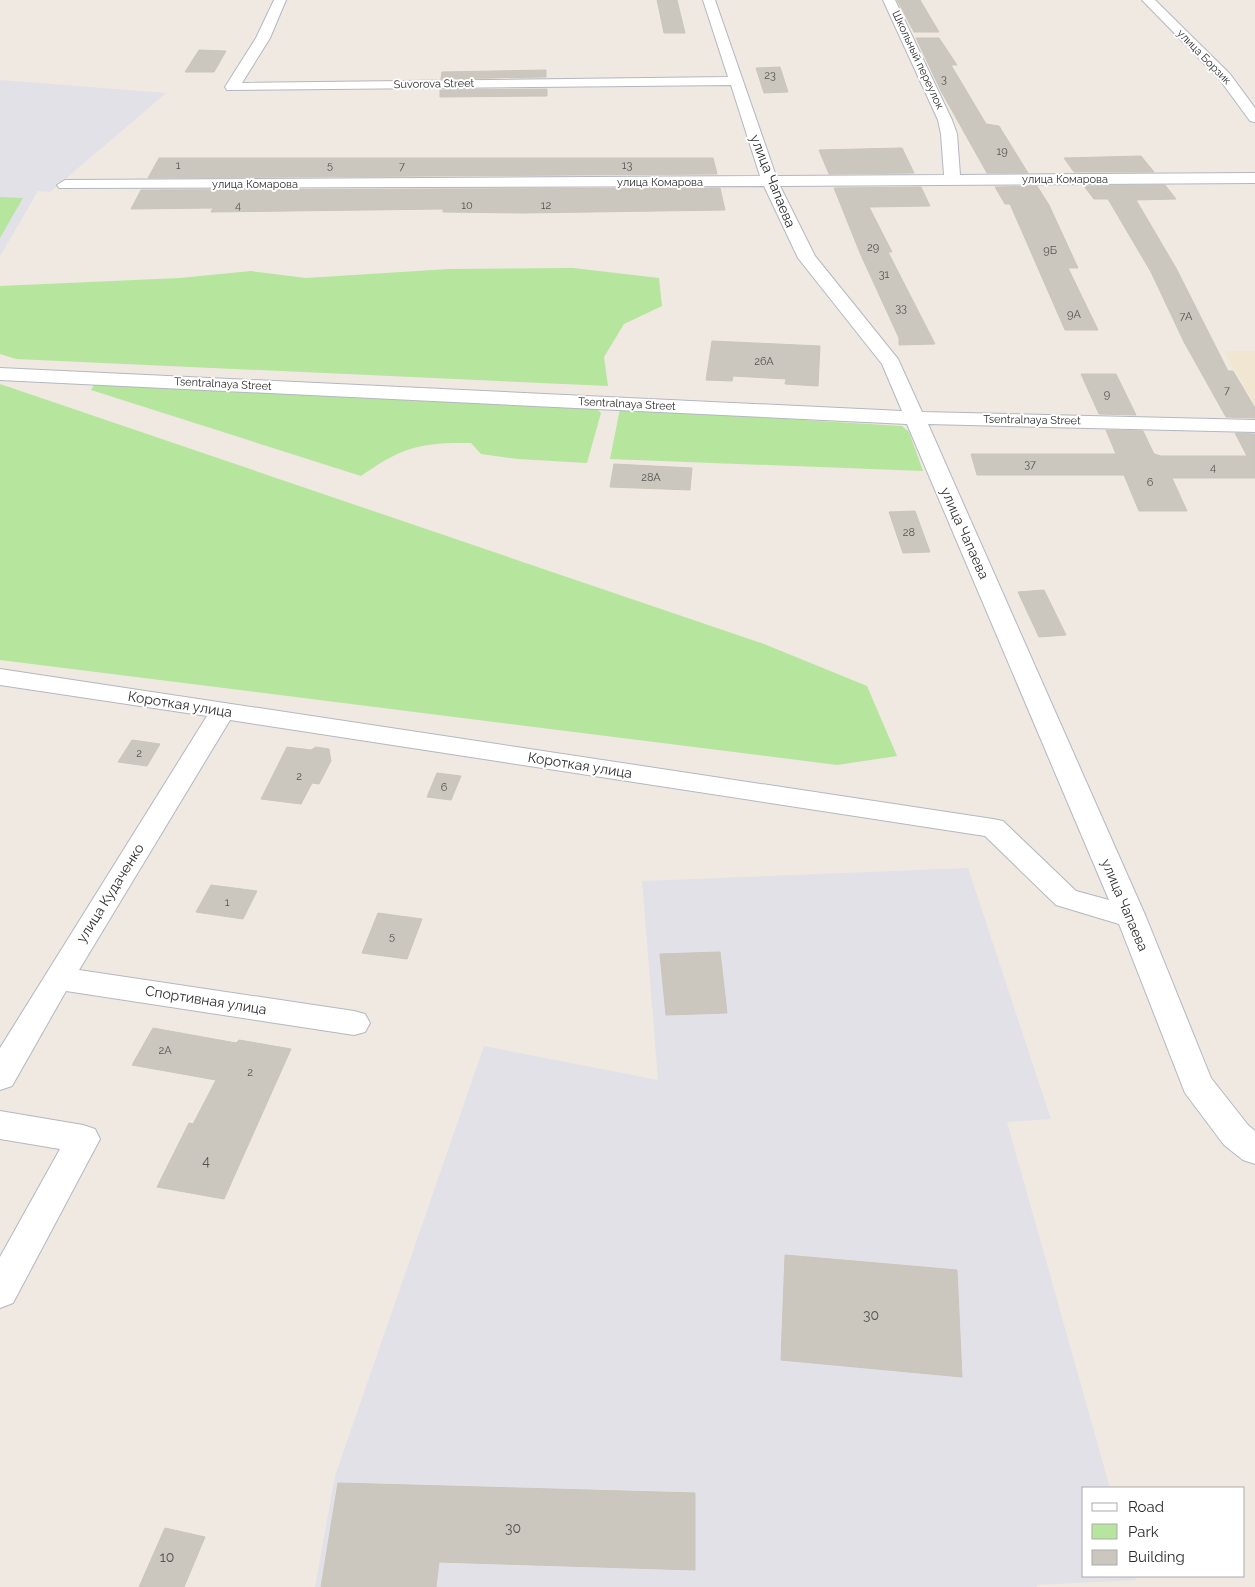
<svg xmlns="http://www.w3.org/2000/svg" width="1255" height="1587" font-family="Raleway,sans-serif">
  <style>
    .industrial { fill: #e3e1e8 }
    .education { fill: #f0e6d1 }
    .green { fill: #b6e59e }
    .building { fill: #cbc7bf; stroke: #cbc5ba }
    .lines { fill: none; stroke-linecap: round; stroke-linejoin: round }
    .minor-casing { stroke: #b4b7c1; stroke-width: 2 }
    .minor { fill: #fff; fill-rule: evenodd }
    .labels { text-anchor: middle; dominant-baseline: central; stroke-width: 4; stroke-linejoin: round; paint-order: stroke }
    .far-street-label { font-size: 11px; fill: #2e2e2e; stroke: #fff }
    .number-label { font-size: 11px; fill: #555452 }
    .street-label { font-size: 14px; fill: #2e2e2e; stroke: #fff }
    .near-number-label { font-size: 14px; fill: #555452 }
  </style>
  <rect width="100%" height="100%" fill="#efe9e1"/>
  <!-- industrial -->
  <g class="industrial">
    <polygon points="0,80 166,93 50,192 38,191 0,256"/>
    <polygon points="968,868 1051,1119 1007,1122 1110,1488 1084,1488 1084,1576 1135,1576 1136,1580 1037,1585 1037,1587 315,1587 335,1476 484,1046 658,1080 642,881"/>
  </g>
  <!-- education -->
  <polygon class="education" points="1224,351 1255,351 1255,406"/>
  <!-- green -->
  <g class="green">
    <polygon points="0,197 23,198 0,238"/>
    <polygon points="573,268 659,278 662,306 624,324 604,357 608,386 16,359 0,354 0,286 180,278 251,271 306,278 449,269"/>
    <path d="M117 383 596 408 601 413 587 463 518 459 481 454 471 443C421 442 402 447 361 476L91 390 94 385Z"/>
    <polygon points="0,384 764,644 867,686 897,756 837,765 0,660"/>
    <polygon points="620,409 902,426 909,432 923,471 610,459"/>
  </g>
  <!-- building -->
  <g class="building">
    <polygon points="657,0 677,0 685,33 664,33"/>
    <polygon points="897,0 920,0 939,32 914,32"/>
    <polygon points="916,38 939,38 957,65 951,65 986,124 999,126 1028,173 987,173 941,91"/>
    <polygon points="199,50 226,51 214,72 185,72"/>
    <polygon points="780,67 788,92 764,93 756,68"/>
    <polygon points="546,70 546,77 441,79 442,72"/>
    <polygon points="547,89 547,96 440,97 440,90"/>
    <polygon points="902,148 914,173 829,174 819,150"/>
    <polygon points="1141,156 1154,172 1074,172 1064,158"/>
    <polygon points="159,158 713,158 717,174 148,178"/>
    <polygon points="1165,185 1176,199 1136,200 1176,268 1228,371 1233,371 1255,408 1255,418 1226,417 1184,342 1151,272 1108,199 1094,199 1084,186"/>
    <polygon points="1037,186 1049,205 1078,268 1068,268 1098,330 1065,330 1010,204 1005,204 995,187"/>
    <polygon points="921,187 930,206 869,207 892,252 888,252 935,344 899,345 899,338 860,253 834,188"/>
    <polygon points="720,188 725,210 522,213 443,212 443,209 211,212 213,208 131,209 141,190"/>
    <polygon points="712,341 820,346 818,386 785,384 786,379 733,376 732,381 706,380"/>
    <polygon points="1081,374 1116,374 1136,415 1099,414"/>
    <polygon points="1106,430 1143,431 1154,454 1161,456 1247,456 1235,433 1255,434 1255,478 1172,478 1187,511 1139,511 1124,475 977,475 971,454 1116,454"/>
    <polygon points="614,464 692,468 690,490 610,487"/>
    <polygon points="915,511 930,552 903,553 889,512"/>
    <polygon points="1044,590 1066,635 1039,637 1018,592"/>
    <polygon points="132,740 160,744 147,766 118,762"/>
    <polygon points="287,747 311,750 316,747 329,749 331,761 319,784 312,783 301,804 261,799"/>
    <polygon points="437,773 461,776 451,800 427,797"/>
    <polygon points="211,885 257,891 243,919 196,912"/>
    <polygon points="378,913 422,919 407,959 362,953"/>
    <polygon points="720,952 727,1013 666,1015 660,954"/>
    <polygon points="153,1028 236,1043 239,1040 291,1049 224,1199 157,1187 189,1123 193,1124 216,1080 132,1065"/>
    <polygon points="785,1255 957,1270 962,1377 781,1360"/>
    <polygon points="338,1483 695,1493 695,1570 439,1562 436,1587 321,1587"/>
    <polygon points="165,1528 205,1537 184,1587 139,1587"/>
  </g>
  <g class="lines">
    <defs>
      <g id="minor">
        <polygon points="274,0 286,0 270,38 242,83 728,77 703,0 715,0 776,176 944,175 941,134 938,120 883,0 895,0 952,120 957,134 960,175 1255,173 1255,183 780,186 815,256 898,359 922,412 1255,420 1255,432 928,424 1146,917 1211,1078 1248,1125 1255,1131 1255,1164 1243,1160 1224,1145 1185,1093 1119,924 1056,905 985,836 230,720 79,970 354,1011 365,1014 370,1023 365,1032 354,1035 66,991 12,1086 0,1090 0,1048 207,716 0,685 0,669 993,819 1003,821 1076,891 1109,900 907,424 0,380 0,368 902,411 882,364 798,258 764,186 59,188 57,185 65,180 760,176 731,85 227,90 225,87 256,38"/>
        <polygon points="1142,0 1155,0 1230,74 1255,108 1255,122 1250,121 1220,80"/>
        <polygon points="0,1111 83,1125 95,1129 100,1139 13,1303 0,1308 0,1257 60,1149 0,1139"/>
      </g>
    </defs>
    <!-- minor casing -->
    <use href="#minor" class="minor-casing"/>
    <!-- minor -->
    <use href="#minor" class="minor"/>
  </g>
  <g class="labels">
    <!-- far-street labels -->
    <g class="far-street-label">
      <text transform="translate(1204 57) rotate(46)">улица Борзик</text>
      <text transform="translate(918 60) rotate(65)">Школьный переулок</text>
      <text transform="translate(434 84) rotate(-1)">Suvorova Street</text>
      <text x="1065" y="179">улица Комарова</text>
      <text x="660" y="182">улица Комарова</text>
      <text x="255" y="184">улица Комарова</text>
      <text transform="translate(223 384) rotate(3)">Tsentralnaya Street</text>
      <text transform="translate(627 404) rotate(3)">Tsentralnaya Street</text>
      <text transform="translate(1032 420) rotate(1)">Tsentralnaya Street</text>
    </g>
    <!-- number labels -->
    <g class="number-label">
      <text x="770" y="75">23</text>
      <text x="944" y="79">3</text>
      <text x="1002" y="151">19</text>
      <text x="178" y="165">1</text>
      <text x="330" y="165">5</text>
      <text x="627" y="165">13</text>
      <text x="402" y="166">7</text>
      <text x="238" y="205">4</text>
      <text x="467" y="205">10</text>
      <text x="546" y="205">12</text>
      <text x="873" y="247">29</text>
      <text x="1050" y="250">9Б</text>
      <text x="884" y="274">31</text>
      <text x="901" y="308">33</text>
      <text x="1074" y="314">9А</text>
      <text x="1186" y="316">7А</text>
      <text x="764" y="361">26А</text>
      <text x="1227" y="390">7</text>
      <text x="1107" y="394">9</text>
      <text x="1030" y="464">37</text>
      <text x="1213" y="467">4</text>
      <text x="651" y="477">28А</text>
      <text x="1150" y="482">6</text>
      <text x="909" y="532">28</text>
      <text x="139" y="753">2</text>
      <text x="299" y="776">2</text>
      <text x="444" y="787">6</text>
      <text x="227" y="902">1</text>
      <text x="392" y="936">5</text>
      <text x="165" y="1050">2А</text>
      <text x="250" y="1072">2</text>
    </g>
    <!-- street labels -->
    <g class="street-label">
      <text transform="translate(773 181) rotate(68)">улица Чапаева</text>
      <text transform="translate(965 533) rotate(66)">улица Чапаева</text>
      <text transform="translate(180 704) rotate(9)">Короткая улица</text>
      <text transform="translate(580 765) rotate(9)">Короткая улица</text>
      <text transform="translate(110 893) rotate(-58)">улица Кудаченко</text>
      <text transform="translate(1125 905) rotate(67)">улица Чапаева</text>
      <text transform="translate(206 1000) rotate(9)">Спортивная улица</text>
    </g>
    <!-- near-number labels -->
    <g class="near-number-label">
      <text x="206" y="1161">4</text>
      <text x="871" y="1315">30</text>
      <text x="513" y="1528">30</text>
      <text x="167" y="1557">10</text>
    </g>
  </g>
  <!-- legend -->
  <rect x="1082" y="1487" width="162" height="90" fill="#ffffff" stroke="#ababab"/>
  <rect x="1092" y="1503" width="25" height="8" fill="#ffffff" stroke="#ababab"/>
  <text x="1128" y="1512" font-size="15" fill="#2e2e2e">Road</text>
  <rect x="1092" y="1524" width="25" height="15" fill="#b6e59e" stroke="#ababab"/>
  <text x="1128" y="1537" font-size="15" fill="#2e2e2e">Park</text>
  <rect x="1092" y="1550" width="25" height="15" fill="#cbc7bf" stroke="#ababab"/>
  <text x="1128" y="1562" font-size="15" fill="#2e2e2e">Building</text>
</svg>
